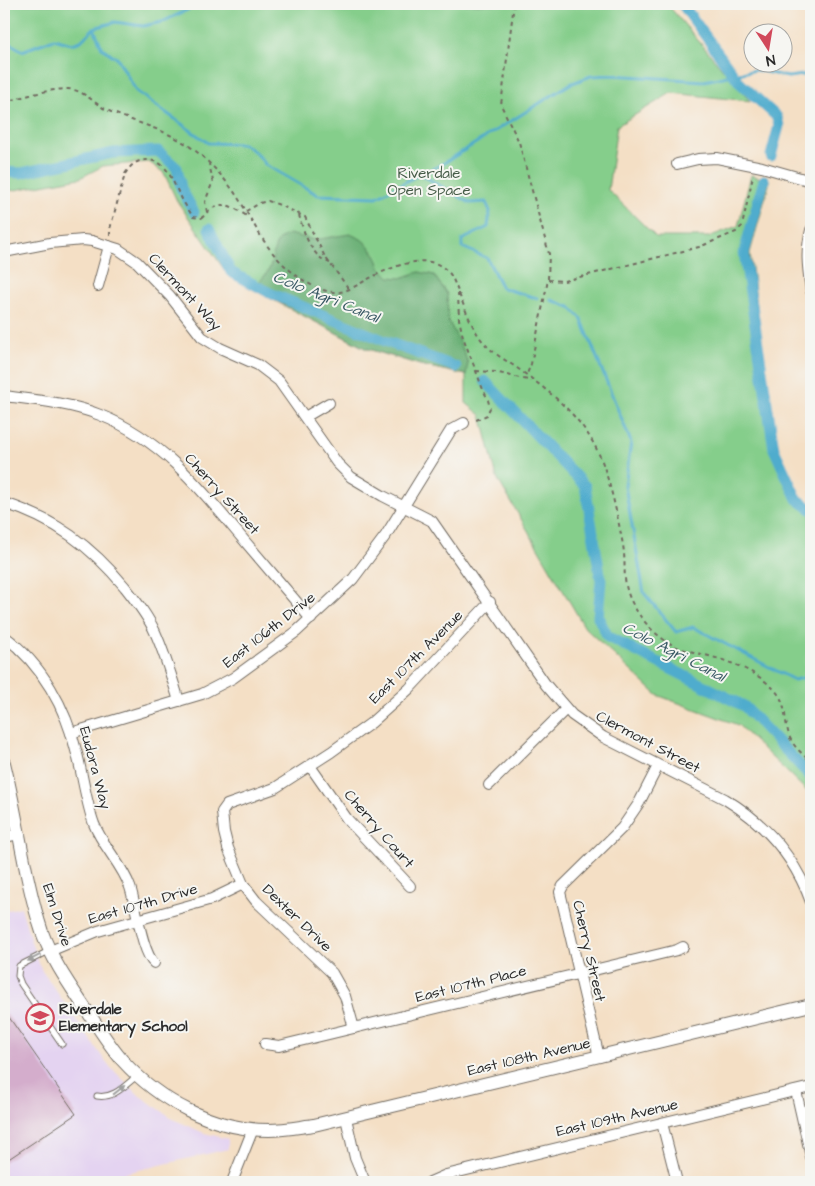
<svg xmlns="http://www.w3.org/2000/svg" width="815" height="1186" font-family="'Architects Daughter',sans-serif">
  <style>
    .built { fill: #e4d3f1 }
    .green { fill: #85ce8b; stroke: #587c5b }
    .forest { fill: #6cb177; stroke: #4c6e51 }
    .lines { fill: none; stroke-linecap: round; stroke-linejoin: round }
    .stream { stroke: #4faccd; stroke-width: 3 }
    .canal { stroke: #4faccd; stroke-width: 11 }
    .building { fill: #d4adcc }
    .service-casing { stroke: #716a61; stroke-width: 7 }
    .minor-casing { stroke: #716a61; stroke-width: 12 }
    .tertiary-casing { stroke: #716a61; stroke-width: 14 }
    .path { stroke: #716a61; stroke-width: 2; stroke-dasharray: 4 4; stroke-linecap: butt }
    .service { stroke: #fff; stroke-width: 5 }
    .minor { stroke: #fff; stroke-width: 10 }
    .tertiary { stroke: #fff; stroke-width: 12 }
    .oneway { fill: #a0a0a0 }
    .labels { text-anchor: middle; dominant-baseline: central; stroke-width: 4; stroke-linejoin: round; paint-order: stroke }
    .park-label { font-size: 15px; fill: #465c48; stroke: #f6f6f2 }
    .street-label { font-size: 15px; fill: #2b2b2b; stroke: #f6f6f2 }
    .poi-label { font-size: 15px; font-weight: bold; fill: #2b2b2b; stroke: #f6f6f2; text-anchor: start }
    .water-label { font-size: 16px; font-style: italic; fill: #385864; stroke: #f6f6f2 }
  </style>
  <rect width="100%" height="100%" fill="#f6f6f2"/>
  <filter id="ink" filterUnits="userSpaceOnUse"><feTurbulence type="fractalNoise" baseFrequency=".02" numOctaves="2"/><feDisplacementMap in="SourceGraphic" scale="10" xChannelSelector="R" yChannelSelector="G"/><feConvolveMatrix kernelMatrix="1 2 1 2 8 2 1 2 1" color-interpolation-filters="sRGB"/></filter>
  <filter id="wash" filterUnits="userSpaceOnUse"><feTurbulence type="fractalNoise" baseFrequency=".0096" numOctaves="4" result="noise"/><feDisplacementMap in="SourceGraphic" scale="20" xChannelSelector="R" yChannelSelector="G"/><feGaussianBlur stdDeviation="1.12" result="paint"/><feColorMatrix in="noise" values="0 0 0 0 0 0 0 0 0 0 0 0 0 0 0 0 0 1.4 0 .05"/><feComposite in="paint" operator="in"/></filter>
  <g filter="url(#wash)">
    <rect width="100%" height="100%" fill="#f4dfc5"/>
    <!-- built -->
    <polygon class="built" points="21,907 32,945 42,971 108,1065 140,1096 175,1120 204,1133 228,1139 228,1149 88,1182 4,1182 4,911"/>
    <!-- green -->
    <polygon class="green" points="4,4 667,4 750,101 671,93 617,126 608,190 656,237 708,237 738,226 751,175 770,181 750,253 776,449 800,497 811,504 811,795 738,725 657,695 585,628 497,478 481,415 466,403 466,375 420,365 365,348 260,293 228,275 177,201 164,173 149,162 103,166 80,178 4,192"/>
    <!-- forest -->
    <path class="forest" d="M289 234 314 240 350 234 361 239 368 245 376 256 380 267 389 277 401 278 419 272 434 275 447 294 448 320 461 345 468 363 466 375 420 365 365 348 253 289C258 282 267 275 270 267 276 252 271 241 289 234Z"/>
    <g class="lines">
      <!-- stream -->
      <g class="stream">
        <polyline points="94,28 115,22 143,26 162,22 200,4"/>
        <polyline points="4,33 10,43 22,51 54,39 72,44 81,41 94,28 102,48 118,59 136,91 208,143 243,144 255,152 266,165 318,195 377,197 420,174 470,203 486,202 490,211 488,227 462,240 462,247 487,258 502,288 537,298"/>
        <polyline points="420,174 429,171 444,163 570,84 591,76 612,75 704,81 756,70 788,77 811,74"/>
        <polyline points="551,300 570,307 581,318 631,442 625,486 644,593 676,632 693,627 794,680 811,676"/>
      </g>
      <!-- canal -->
      <g class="canal">
        <polyline points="682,4 740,83 777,117 779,126 771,156"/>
        <polyline points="4,172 21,173 113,153 158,151 177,168 181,188 194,212"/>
        <polyline points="764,180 744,253 774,449 797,499 811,509"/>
        <polyline points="209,229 231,272 270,293 390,343 456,367"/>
        <polyline points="485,381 585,486 601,580 598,617 608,637 744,706 811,777"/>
      </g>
    </g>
    <g id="blocks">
      <!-- building -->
      <polygon class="building" points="4,1010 76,1114 4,1162"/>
    </g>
  </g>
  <g filter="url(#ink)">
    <use href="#blocks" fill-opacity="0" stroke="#716a61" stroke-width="1"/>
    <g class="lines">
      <defs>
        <g id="service">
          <polyline points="49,951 19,966 18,976 21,984 62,1044"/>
          <path d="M97 1096C114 1099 125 1085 137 1076"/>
        </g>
        <g id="minor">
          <polyline points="677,164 698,159 717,158 762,167 811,181"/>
          <path d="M811 230C805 252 808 269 811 291"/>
          <path d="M4 252 50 243 83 240 92 241 118 249 137 262 170 296 202 337 220 348 258 365 279 381 337 463 351 477 383 496 432 521 546 685 572 715 603 737 725 799C765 823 795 858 811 902"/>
          <polyline points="98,286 109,246"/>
          <path d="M4 396C36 400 70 403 100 415 159 438 198 485 237 532 262 561 286 590 311 619"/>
          <polyline points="305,417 329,403"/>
          <path d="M4 503C55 519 91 546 125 587 136 601 148 616 155 632 165 654 172 678 179 701"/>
          <path d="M4 636C42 664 66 708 77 754 83 777 86 802 94 824 103 847 122 864 130 887 136 904 142 953 154 963"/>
          <polyline points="71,733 202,694 233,678 296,632 353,579 386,535 451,430 464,423"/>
          <polyline points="310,766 347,819 410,886"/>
          <polyline points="489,785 566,709"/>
          <polyline points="4,837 19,834"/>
          <polyline points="50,951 98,931 212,899 243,884"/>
          <polyline points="354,1028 345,996 332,973 256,901 243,884 228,848 224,832 222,812 227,805 275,788 331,752 371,723 409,689 490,602"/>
          <polyline points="265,1044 279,1046 677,950 683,947"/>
          <polyline points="599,1057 560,892 563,886 622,828 639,803 658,766"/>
          <polyline points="796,1091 811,1157"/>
          <polyline points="346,1118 355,1158 365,1182"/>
          <polyline points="662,1123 677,1182"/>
          <polyline points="232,1182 253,1129"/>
          <polyline points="430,1182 446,1175 811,1087"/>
        </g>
        <path id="tertiary" d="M4 763C18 819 24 877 42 932 52 960 69 984 85 1008 97 1025 108 1044 122 1060 159 1101 213 1130 269 1130 284 1130 299 1127 314 1125L811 1005"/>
      </defs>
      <!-- service casing -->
      <use href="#service" class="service-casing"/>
      <!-- minor casing -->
      <use href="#minor" class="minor-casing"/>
      <!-- tertiary casing -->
      <use href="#tertiary" class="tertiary-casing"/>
      <!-- path -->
      <g class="path">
        <polyline points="514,4 501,105 519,142 549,254 548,280 531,364 527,374"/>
        <path d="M4 102C24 97 47 89 68 89 85 90 95 105 109 111 129 120 151 126 170 135 194 146 213 165 229 185 252 215 260 246 291 271 304 282 323 294 340 292 351 290 362 282 372 277 392 267 426 252 445 269 452 274 454 282 457 289 465 308 473 333 488 347 496 355 507 361 517 368 553 394 587 420 603 464 612 490 618 518 623 545 627 570 620 583 635 608 644 623 657 637 673 645 681 650 692 651 701 654 725 660 747 667 766 682 789 700 782 711 789 735 792 746 803 754 811 762"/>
        <polyline points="246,211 260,203 268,201 280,205 305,217 325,257 349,289"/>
        <polyline points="207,212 205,202 213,181 209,164"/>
        <path d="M299 215C304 233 311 257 330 263"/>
        <path d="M110 236V229L125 174C130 166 136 160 146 160 169 160 171 181 181 197 184 204 189 210 193 217L201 218C205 216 206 212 210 210 224 199 234 208 247 216"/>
        <polyline points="548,280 564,281 699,247 736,232 742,226 753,176"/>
        <polyline points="458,293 459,319 463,337 482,387 488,400 490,408 487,415 474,421"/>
        <polyline points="476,371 495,372 532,381"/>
      </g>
      <!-- service -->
      <use href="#service" class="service"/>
      <!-- minor -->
      <use href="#minor" class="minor"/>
      <!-- tertiary -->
      <use href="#tertiary" class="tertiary"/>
    </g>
    <!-- one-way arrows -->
    <defs><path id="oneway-solid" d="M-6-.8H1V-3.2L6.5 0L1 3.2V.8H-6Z" transform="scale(1.25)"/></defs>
    <g class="oneway">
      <use href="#oneway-solid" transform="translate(34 958) rotate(154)"/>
      <use href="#oneway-solid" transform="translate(119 1090) rotate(-38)"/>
    </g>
  </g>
  <!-- icons -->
  <defs>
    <symbol id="school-ring" viewBox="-11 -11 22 22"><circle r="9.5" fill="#f6f6f2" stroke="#d1495b" stroke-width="1.5"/><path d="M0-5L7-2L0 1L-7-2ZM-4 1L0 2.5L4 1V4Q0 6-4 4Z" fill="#d1495b"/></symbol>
  </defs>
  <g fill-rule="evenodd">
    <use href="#school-ring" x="24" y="1002" width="32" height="32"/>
  </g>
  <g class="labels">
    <!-- park labels -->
    <g class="park-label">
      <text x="429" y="173">Riverdale<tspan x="429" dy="17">Open Space</tspan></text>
    </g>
    <!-- street labels -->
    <g class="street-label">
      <text transform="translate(185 292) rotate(47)">Clermont Way</text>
      <text transform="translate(222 494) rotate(48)">Cherry Street</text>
      <text transform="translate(269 630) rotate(-38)">East 106th Drive</text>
      <text transform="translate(416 657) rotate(-45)">East 107th Avenue</text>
      <text transform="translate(648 742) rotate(28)">Clermont Street</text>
      <text transform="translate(95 768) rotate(75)">Eudora Way</text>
      <text transform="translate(379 829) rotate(49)">Cherry Court</text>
      <text transform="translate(143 904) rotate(-16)">East 107th Drive</text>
      <text transform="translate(57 915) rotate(72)">Elm Drive</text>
      <text transform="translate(297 918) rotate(44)">Dexter Drive</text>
      <text transform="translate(589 951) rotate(77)">Cherry Street</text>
      <text transform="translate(471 984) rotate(-14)">East 107th Place</text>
      <text transform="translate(529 1057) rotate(-13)">East 108th Avenue</text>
      <text transform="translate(617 1118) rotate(-13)">East 109th Avenue</text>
    </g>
    <!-- poi labels -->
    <g class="poi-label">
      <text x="59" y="1009">Riverdale<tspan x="59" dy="17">Elementary School</tspan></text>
    </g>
    <!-- water labels -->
    <g class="water-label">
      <text transform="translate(326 297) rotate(22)">Colo Agri Canal</text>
      <text transform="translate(674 652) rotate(27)">Colo Agri Canal</text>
    </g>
  </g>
  <!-- margin -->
  <rect width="815" height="1186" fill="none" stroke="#f6f6f2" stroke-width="20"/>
  <!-- north arrow -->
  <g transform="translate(768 48) rotate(168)"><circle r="24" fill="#f6f6f2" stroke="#a5a5a2"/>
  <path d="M0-4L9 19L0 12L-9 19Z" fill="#d1495b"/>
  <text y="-8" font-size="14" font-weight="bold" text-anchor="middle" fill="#2b2b2b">N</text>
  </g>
</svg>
